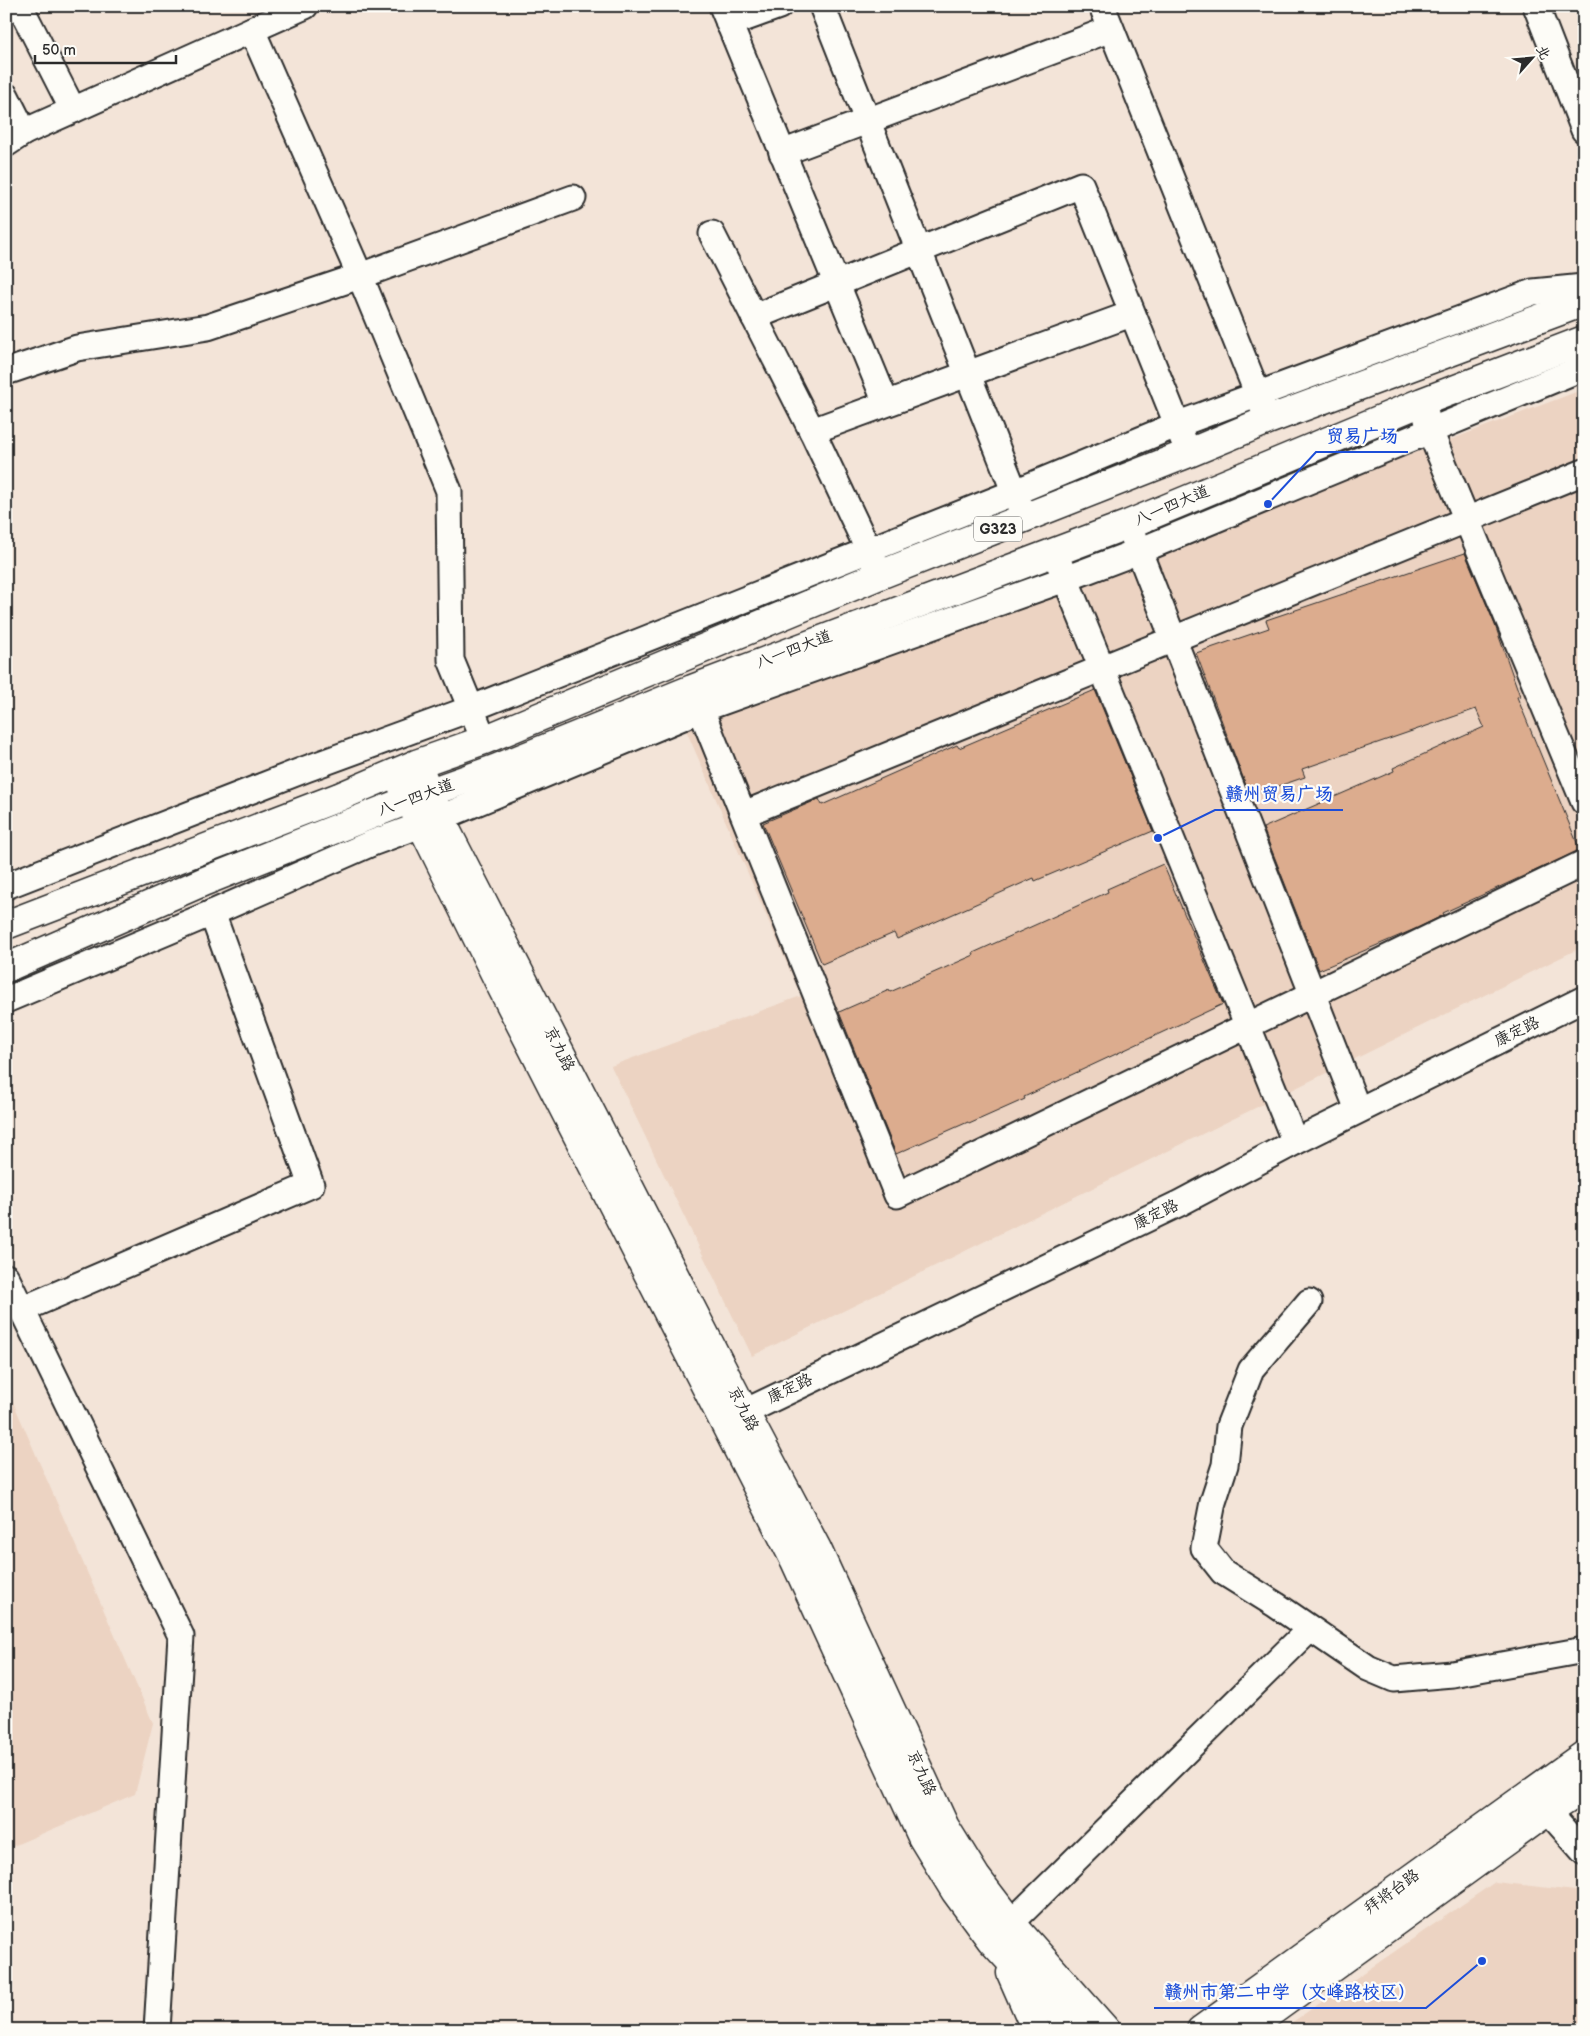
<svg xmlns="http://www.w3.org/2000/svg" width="1590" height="2036" font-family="'Balsamiq Sans','LXGW WenKai TC',sans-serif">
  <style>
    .built { fill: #ecd3c2 }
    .building { fill: #dcac8e; stroke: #2b2b2b }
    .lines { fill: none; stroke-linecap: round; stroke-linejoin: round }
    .minor-casing { stroke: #2b2b2b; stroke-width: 29 }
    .major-casing { stroke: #2b2b2b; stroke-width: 31 }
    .minor { stroke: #fdfcf7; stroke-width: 25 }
    .major { stroke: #fdfcf7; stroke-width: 28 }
    .labels { text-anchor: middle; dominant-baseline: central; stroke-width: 4.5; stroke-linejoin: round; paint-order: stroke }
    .shield { fill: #fdfcf7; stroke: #6a6a68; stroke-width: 1 }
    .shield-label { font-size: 15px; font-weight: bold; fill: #2b2b2b }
    .street-label { font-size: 16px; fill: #2b2b2b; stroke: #fdfcf7 }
    .leader { fill: none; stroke: #1d4ed8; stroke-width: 2 }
    .callout-dot { fill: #1d4ed8; stroke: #fdfcf7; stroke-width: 2 }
    .callout-label { font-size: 18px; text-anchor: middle; font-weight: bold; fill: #1d4ed8; stroke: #fdfcf7; stroke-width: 4.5; stroke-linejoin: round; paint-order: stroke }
  </style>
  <rect width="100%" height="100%" fill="#f3e4d8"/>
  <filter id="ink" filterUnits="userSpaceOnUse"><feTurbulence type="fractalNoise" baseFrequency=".02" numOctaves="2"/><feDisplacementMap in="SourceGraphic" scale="10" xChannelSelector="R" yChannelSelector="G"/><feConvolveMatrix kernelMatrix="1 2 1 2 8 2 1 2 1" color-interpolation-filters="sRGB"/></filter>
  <g filter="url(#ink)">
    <!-- built -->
    <g class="built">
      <polygon points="1584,389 1584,946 752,1356 611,1066 801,996 686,730"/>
      <polygon points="6,1386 153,1723 135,1794 6,1849"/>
      <polygon points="1495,1882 1584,1892 1584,2030 1281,2030"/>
    </g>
    <!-- building -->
    <g class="building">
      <polygon points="1465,553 1495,625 1520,696 1517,697 1580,850 1443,913 1444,915 1415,929 1319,970 1263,828 1394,771 1393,768 1484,727 1476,709 1302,769 1305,777 1250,796 1196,653 1269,628 1266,620"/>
      <polygon points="1095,690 1153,831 1035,881 1034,878 897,939 894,933 822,964 763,823 819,799 822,805 957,745 959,748"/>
      <polygon points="1163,864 1223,1004 1024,1097 1025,1099 969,1124 968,1122 896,1154 839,1012 889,990 890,992 974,955 973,953 1108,892 1107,889"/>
    </g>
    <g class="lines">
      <defs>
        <g id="minor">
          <polyline points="20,6 73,110"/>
          <polyline points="722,6 886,403"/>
          <polyline points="822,6 1020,506"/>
          <polyline points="1102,6 1264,410"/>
          <polyline points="1536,6 1584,130"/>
          <polyline points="729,24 779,6"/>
          <polyline points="252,30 360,276 449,491 451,660 484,740"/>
          <polyline points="6,96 24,132"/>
          <polyline points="6,144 24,132 305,6"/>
          <polyline points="782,153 1111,29"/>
          <polyline points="712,234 812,431 875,564"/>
          <polyline points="754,317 1081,185 1183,439"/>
          <polyline points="6,372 77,348 208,327 360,276 573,198"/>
          <polyline points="1426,415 1430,431 1584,802"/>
          <polyline points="812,431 1131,314"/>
          <polyline points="1133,536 1358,1110"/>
          <polyline points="1059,563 1295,1142"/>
          <polyline points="695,695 897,1195 1584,863"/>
          <polyline points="744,814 1584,472"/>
          <polyline points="6,886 306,769 470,709 1015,492 1176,425 1533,292 1584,287"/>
          <polyline points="6,1000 212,913 372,843 440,818 702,709 1065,579 1139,551 1570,373 1584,364"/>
          <polyline points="6,1277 181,1636 157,2030"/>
          <polyline points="1309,1302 1251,1370 1229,1426 1225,1465 1213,1502 1204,1548 1223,1572 1276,1605 1368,1668 1394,1679 1452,1674 1584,1650"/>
          <polyline points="23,1309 311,1185 212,913"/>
          <polyline points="726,1421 1180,1203 1295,1142 1584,999"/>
          <polyline points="1539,1793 1548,1811 1584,1852"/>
          <polyline points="1011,1923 1310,1629"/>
        </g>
        <g id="major">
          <polyline points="422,776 440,818 744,1411 817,1549 945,1827 976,1877 1011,1923 1106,2030"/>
          <polyline points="401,783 502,988 795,1561 922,1837 955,1891 991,1940 1074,2030"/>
          <polyline points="6,925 339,797 416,764 484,740 882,574 1189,453 1268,420 1584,302"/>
          <polyline points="6,968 205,881 408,800 495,769 692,689 1129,524 1422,402 1584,340"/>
          <polyline points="1011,1973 1036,2030"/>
          <polyline points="1201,2030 1584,1755"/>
          <polyline points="1246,2030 1548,1811 1584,1787"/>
        </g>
      </defs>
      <!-- minor casing -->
      <use href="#minor" class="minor-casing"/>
      <!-- major casing -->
      <use href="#major" class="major-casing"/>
      <!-- minor -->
      <use href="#minor" class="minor"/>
      <!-- major -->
      <use href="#major" class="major"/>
    </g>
  </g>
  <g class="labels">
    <!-- shield labels -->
    <rect class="shield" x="974" y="516.5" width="48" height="25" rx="4"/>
    <g class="shield-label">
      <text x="998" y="529">G323</text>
    </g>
    <!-- street labels -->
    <g class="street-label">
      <text transform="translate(1172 506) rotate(-23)">八一四大道</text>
      <text transform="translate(794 650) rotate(-21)">八一四大道</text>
      <text transform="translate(416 798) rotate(-20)">八一四大道</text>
      <text transform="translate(1517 1032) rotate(-26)">康定路</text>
      <text transform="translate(559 1049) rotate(63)">京九路</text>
      <text transform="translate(1156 1215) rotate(-26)">康定路</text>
      <text transform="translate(790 1389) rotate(-26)">康定路</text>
      <text transform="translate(743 1409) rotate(63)">京九路</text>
      <text transform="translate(921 1773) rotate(66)">京九路</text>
      <text transform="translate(1392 1892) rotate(-36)">拜将台路</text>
    </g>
  </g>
  <!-- callouts -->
  <path class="leader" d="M1268 504L1316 452H1408M1158 838L1215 810H1343M1482 1961L1426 2008H1154"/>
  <g class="callout-dot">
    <circle cx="1268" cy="504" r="5"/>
    <circle cx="1158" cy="838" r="5"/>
    <circle cx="1482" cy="1961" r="5"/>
  </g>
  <g class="callout-label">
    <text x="1362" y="442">贸易广场</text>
    <text x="1279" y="800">赣州贸易广场</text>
    <text x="1290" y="1998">赣州市第二中学（文峰路校区）</text>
  </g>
  <!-- margin -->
  <rect width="1590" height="2036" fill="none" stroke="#fdfcf7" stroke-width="25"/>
  <rect x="12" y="12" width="1565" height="2011" fill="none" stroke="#2b2b2b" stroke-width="2" filter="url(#ink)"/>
  <!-- north arrow -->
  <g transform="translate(1532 58) rotate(63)" stroke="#fdfcf7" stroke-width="4" paint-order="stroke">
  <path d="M0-4L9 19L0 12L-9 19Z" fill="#2b2b2b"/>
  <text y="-8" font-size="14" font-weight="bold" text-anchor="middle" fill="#2b2b2b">北</text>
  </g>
  <!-- scale -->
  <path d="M35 55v8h141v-8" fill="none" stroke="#2b2b2b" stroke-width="2.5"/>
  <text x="42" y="55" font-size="15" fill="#2b2b2b" stroke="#fdfcf7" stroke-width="4" paint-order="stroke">50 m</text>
</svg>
